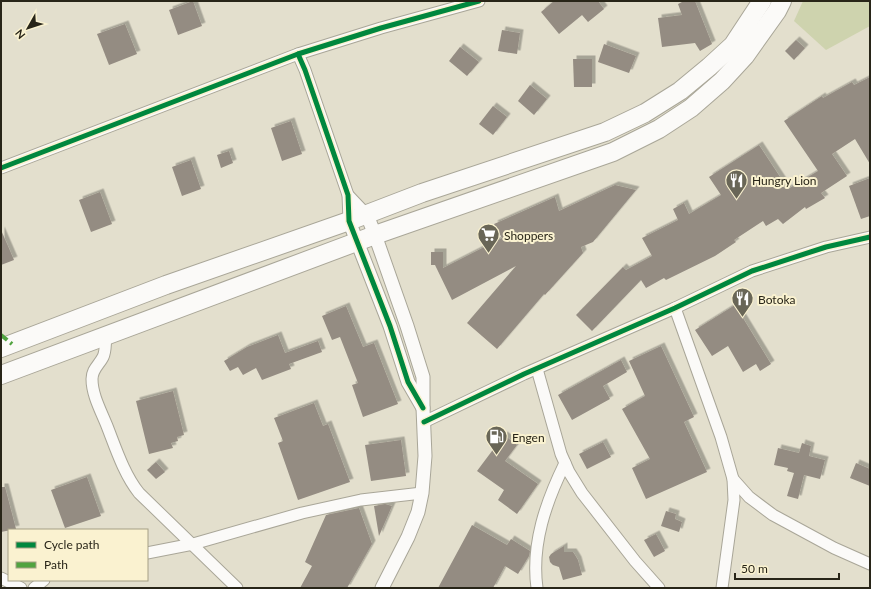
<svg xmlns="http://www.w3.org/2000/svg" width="871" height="589" font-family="Lato,sans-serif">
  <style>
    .green { fill: #ced3ae }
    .building { fill: #948c82; filter: url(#shadow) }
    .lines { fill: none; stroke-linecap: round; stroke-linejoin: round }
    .minor-casing { stroke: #a9a698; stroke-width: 13 }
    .tertiary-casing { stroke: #a9a698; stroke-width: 15 }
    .trunk-casing { stroke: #a9a698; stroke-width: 20 }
    .minor { stroke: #fbfaf8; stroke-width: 11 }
    .tertiary { stroke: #fbfaf8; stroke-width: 13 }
    .trunk { stroke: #fbfaf8; stroke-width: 18 }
    .quiet { stroke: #51a340; stroke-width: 4; stroke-dasharray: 8 4; stroke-linecap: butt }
    .cycleway-casing { stroke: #faf2d0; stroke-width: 8 }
    .cycleway { stroke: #00873e; stroke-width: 5 }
    .labels { text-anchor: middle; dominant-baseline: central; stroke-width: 4; stroke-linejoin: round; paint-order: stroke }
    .poi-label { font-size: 12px; fill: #282518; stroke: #faf2d0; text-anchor: start }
  </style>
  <defs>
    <filter id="shadow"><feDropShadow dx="3.5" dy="-3.5" stdDeviation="0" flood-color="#0004"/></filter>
  </defs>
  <rect width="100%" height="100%" fill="#e3dfcd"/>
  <!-- green -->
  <polygon class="green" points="803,1 870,1 870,26 826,50 794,21"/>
  <!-- building -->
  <g class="building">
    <polygon points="193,1 202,26 178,35 169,10"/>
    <polygon points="554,1 598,1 604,9 588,22 582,15 559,34 541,12"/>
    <polygon points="684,1 695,1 712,44 700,51 695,43 662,47 658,18 682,15 678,4"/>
    <polygon points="125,24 137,54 109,65 97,34"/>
    <polygon points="502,30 520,33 517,54 498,51"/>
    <polygon points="796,40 805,48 794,60 785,51"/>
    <polygon points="604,44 636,56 629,73 598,62"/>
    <polygon points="460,47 479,62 467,76 449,61"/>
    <polygon points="573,59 592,59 592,87 574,87"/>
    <polygon points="870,77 870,164 855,139 832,154 847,176 821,193 825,198 806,209 805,207 783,224 778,219 766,226 763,221 734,240 736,242 715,256 666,280 664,278 646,288 641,280 592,331 576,315 623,267 626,270 652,256 642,238 678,220 673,209 684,203 689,214 721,195 709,177 759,145 788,189 818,171 784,121 822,96 823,98 852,82 854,85"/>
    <polygon points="530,85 547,99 534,115 518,101"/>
    <polygon points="493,106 507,117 493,135 479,124"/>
    <polygon points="291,121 302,154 282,161 271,128"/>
    <polygon points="229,151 233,163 221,168 217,155"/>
    <polygon points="191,160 201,189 182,196 172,167"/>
    <polygon points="870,178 870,216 861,219 849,186"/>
    <polygon points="615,185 636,190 593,242 581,247 583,253 545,295 544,294 497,349 467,323 516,266 452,300 435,265 431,265 431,252 443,252 443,268 502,238 494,224 555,197 559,211"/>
    <polygon points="100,192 112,224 91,232 79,200"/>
    <polygon points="1,230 14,260 1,265"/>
    <polygon points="735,305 771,364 760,371 756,364 743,372 728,346 712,356 695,330"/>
    <polygon points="346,306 363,347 374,343 398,404 363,417 352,385 358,383 340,337 332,340 322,316"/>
    <polygon points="278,335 285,353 318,341 322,352 289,364 291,369 262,380 256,368 243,375 238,367 230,371 224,361 247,347"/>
    <polygon points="661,346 694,417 684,422 707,472 646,499 632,468 650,459 622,409 645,396 629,361"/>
    <polygon points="621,360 627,372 603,386 610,399 572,420 558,395"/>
    <polygon points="173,391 184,435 177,437 178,441 171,443 173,448 149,454 136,401"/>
    <polygon points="314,403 323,426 328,424 350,482 298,500 278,443 283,441 274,418"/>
    <polygon points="504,435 517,445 505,461 538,484 517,514 498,500 504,490 477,471"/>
    <polygon points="401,440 406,476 371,481 365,445"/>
    <polygon points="603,442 611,457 587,469 579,454"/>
    <polygon points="802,443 811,446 809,456 825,460 820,479 804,475 798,499 787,496 794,473 787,471 788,468 774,465 778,448 799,453"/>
    <polygon points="156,462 165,472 156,479 147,470"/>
    <polygon points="856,463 870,469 870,486 850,478"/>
    <polygon points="87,477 101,516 65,528 51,490"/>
    <polygon points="1,487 5,487 16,529 1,532"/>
    <polygon points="385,504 392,506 379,536 374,506"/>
    <polygon points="359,508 372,544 347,588 300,588 312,566 305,562 326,515"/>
    <polygon points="666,511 676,514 675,519 682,522 679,532 661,526"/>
    <polygon points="472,525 507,545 511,539 530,551 529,556 518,574 505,566 493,588 438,588"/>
    <polygon points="656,534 665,551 654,557 644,540"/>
    <polygon points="564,546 564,552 573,552 575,555 578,560 582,575 563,580 559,567 553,565 550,562 549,557 551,554"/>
  </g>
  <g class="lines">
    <defs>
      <g id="minor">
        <polyline points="1,168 298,54"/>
        <polyline points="348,195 367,215"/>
        <polyline points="349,221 348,195 305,70 298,54 381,28 479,1"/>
        <polyline points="675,308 721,437 733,479 734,500 722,588"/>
        <path d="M106 336C105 343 106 351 103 357 99 365 92 369 92 379 92 395 101 411 107 426 116 449 124 474 139 493L237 588"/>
        <polyline points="537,369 561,454 569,472 582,493 635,561 659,588"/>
        <polyline points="424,422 524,374 675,308 752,271 826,247 870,237"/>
        <polyline points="733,479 749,497 773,515 834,548 870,564"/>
        <polyline points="147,553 193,544 302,513 361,500 422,493"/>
        <polyline points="1,578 21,588"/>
        <polyline points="34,588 44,580"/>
        <path d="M537 588C531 544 546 502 565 463"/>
      </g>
      <g id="tertiary">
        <polyline points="367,215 375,235 407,326 423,377 423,408 425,456 422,493 418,512 408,537 382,588"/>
        <polyline points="349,221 390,326 408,382 423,408"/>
      </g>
      <g id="trunk">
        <polyline points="1,348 166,285 349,221 422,193 605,132 645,113 680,91 709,67 733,45 762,1"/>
        <polyline points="1,375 375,235 613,152 659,129 691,108 722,81 745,56 777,11 782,1"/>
      </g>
    </defs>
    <!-- minor casing -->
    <use href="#minor" class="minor-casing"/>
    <!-- tertiary casing -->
    <use href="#tertiary" class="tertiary-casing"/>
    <!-- trunk casing -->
    <use href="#trunk" class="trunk-casing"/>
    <!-- minor -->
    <use href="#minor" class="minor"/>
    <!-- tertiary -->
    <use href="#tertiary" class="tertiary"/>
    <!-- trunk -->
    <use href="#trunk" class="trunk"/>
    <!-- quiet -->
    <polyline class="quiet" points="1,335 12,344"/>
    <defs>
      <g id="cycleway">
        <polyline points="1,168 298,54"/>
        <polyline points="423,408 408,382 390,326 349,221 348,195 305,70 298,54 381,28 479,1"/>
        <polyline points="424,422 524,374 675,308 752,271 826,247 870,237"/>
      </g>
    </defs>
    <!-- cycleway casing -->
    <use href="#cycleway" class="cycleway-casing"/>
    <!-- cycleway -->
    <use href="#cycleway" class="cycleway"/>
  </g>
  <!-- icons -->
  <defs>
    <symbol id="restaurant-pin" viewBox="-11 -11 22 30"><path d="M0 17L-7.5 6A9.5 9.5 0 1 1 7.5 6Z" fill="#696657" stroke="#faf2d0"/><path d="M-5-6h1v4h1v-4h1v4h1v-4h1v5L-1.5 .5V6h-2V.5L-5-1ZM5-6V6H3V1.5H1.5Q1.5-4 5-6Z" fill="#fff"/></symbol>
    <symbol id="supermarket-pin" viewBox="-11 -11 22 30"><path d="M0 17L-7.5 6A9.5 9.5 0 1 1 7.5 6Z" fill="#696657" stroke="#faf2d0"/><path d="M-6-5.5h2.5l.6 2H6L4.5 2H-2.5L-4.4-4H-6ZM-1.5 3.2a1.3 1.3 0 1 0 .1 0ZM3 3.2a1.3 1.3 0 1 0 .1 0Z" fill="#fff"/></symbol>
    <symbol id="fuel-pin" viewBox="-11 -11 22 30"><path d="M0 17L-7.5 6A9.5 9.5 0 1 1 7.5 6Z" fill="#696657" stroke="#faf2d0"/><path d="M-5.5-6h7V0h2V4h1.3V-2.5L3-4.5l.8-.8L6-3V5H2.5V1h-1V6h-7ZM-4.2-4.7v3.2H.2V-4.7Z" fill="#fff"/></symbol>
  </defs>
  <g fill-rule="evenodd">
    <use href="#restaurant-pin" x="724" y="168" width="25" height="34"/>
    <use href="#supermarket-pin" x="476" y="222" width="25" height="34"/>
    <use href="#restaurant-pin" x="730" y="286" width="25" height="34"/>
    <use href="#fuel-pin" x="484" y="424" width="25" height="34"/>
  </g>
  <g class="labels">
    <!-- poi labels -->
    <g class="poi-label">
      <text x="752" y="180">Hungry Lion</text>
      <text x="504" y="235">Shoppers</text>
      <text x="758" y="299">Botoka</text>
      <text x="512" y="437">Engen</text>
    </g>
  </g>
  <!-- border -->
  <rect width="871" height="589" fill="none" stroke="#282518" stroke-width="4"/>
  <!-- legend -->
  <rect x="8" y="529" width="140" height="52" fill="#faf2d0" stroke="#a6a086"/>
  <rect x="16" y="542" width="20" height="6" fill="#00873e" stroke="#a6a086"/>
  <text x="44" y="549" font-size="12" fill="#282518">Cycle path</text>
  <rect x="16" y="562" width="20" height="6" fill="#51a340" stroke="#a6a086"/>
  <text x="44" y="569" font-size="12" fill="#282518">Path</text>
  <!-- north arrow -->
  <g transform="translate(28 28) rotate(231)" stroke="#faf2d0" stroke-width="3" paint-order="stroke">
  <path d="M0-3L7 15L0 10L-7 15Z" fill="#282518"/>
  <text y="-6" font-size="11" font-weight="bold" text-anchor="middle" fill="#282518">N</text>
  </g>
  <!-- scale -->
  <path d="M735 573v6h104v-6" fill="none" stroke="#282518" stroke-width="2"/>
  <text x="741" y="573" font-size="12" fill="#282518" stroke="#faf2d0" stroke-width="3" paint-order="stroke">50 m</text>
</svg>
